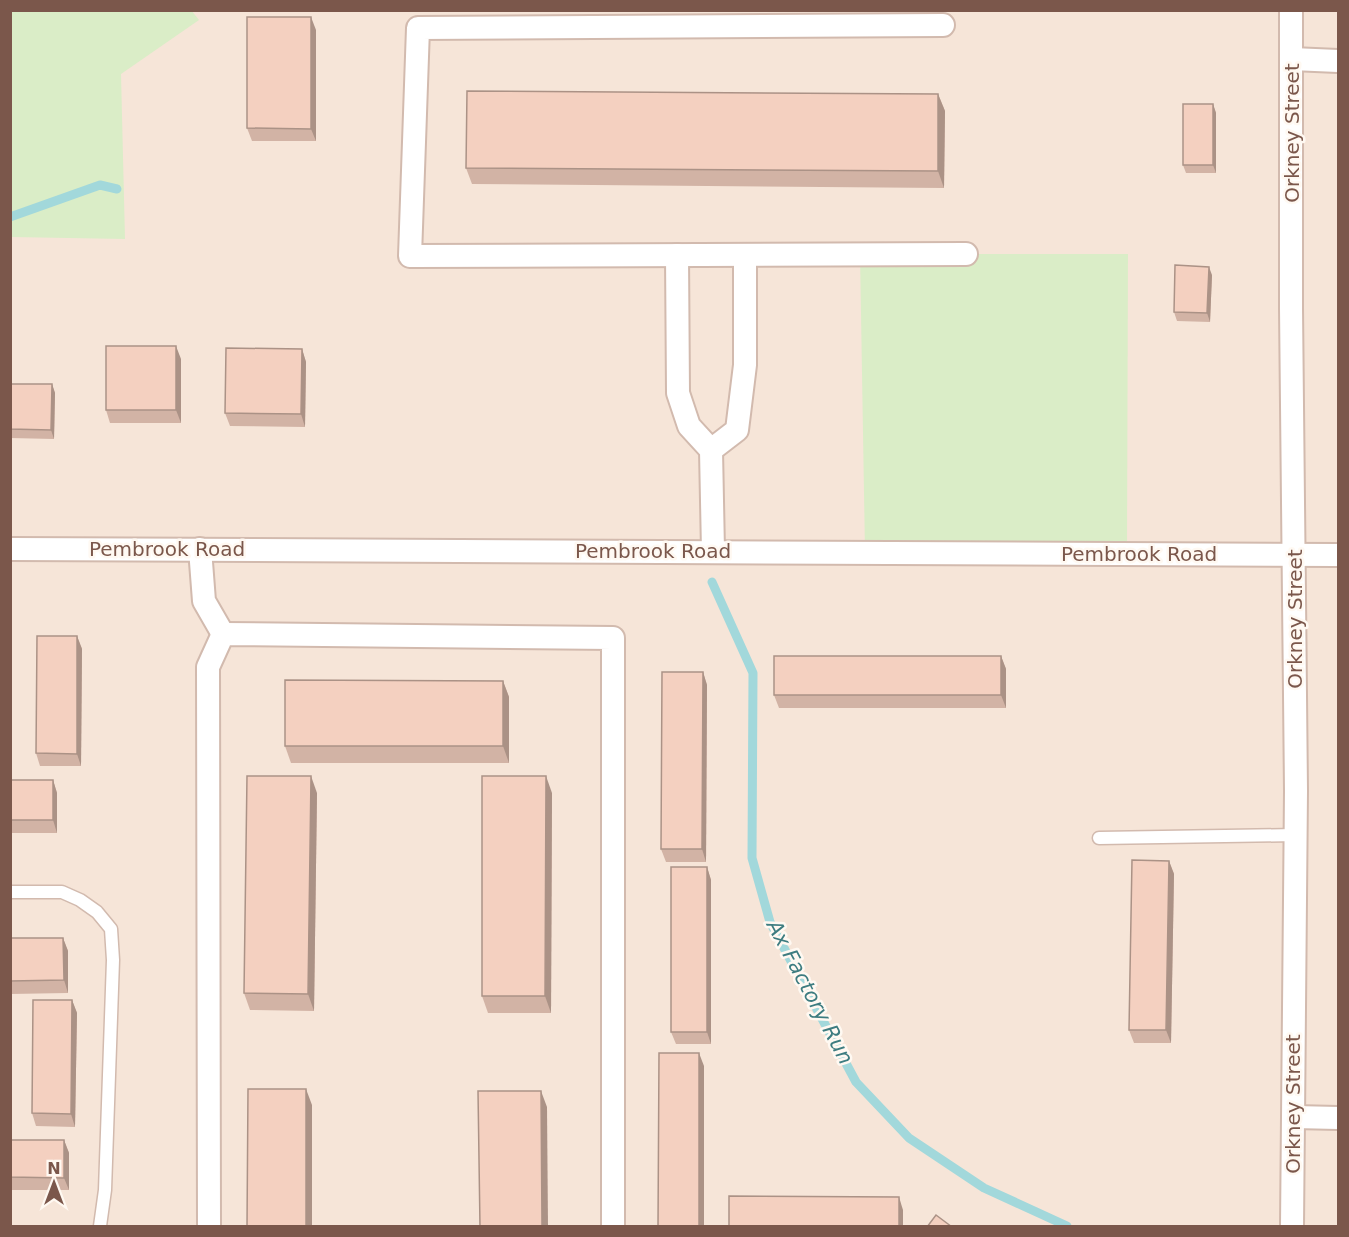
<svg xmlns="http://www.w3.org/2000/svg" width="1349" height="1237" font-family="'DejaVu Sans',sans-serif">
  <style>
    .residential { fill: #f6e5d8 }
    .green { fill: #daedc7 }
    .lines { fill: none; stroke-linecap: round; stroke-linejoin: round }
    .stream { stroke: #a2d8db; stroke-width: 9 }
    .service-casing { stroke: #d2baae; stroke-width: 15 }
    .minor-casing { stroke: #d2baae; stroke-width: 26 }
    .service { stroke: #fff; stroke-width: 12 }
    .minor { stroke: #fff; stroke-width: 22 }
    .wall { fill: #d2b3a5 }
    .shaded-wall { fill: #ab9286 }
    .building { fill: #f4d0c0; stroke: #ab9286; stroke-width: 1.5 }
    .labels { text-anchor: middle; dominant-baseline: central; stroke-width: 5; stroke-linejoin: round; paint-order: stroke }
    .street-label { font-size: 20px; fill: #7b574b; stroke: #fff9f2 }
    .water-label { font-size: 21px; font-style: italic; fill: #3d7c80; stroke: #fff9f2 }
  </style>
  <rect width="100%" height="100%" fill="#fef4ea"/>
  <!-- residential -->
  <polygon class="residential" points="10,11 1338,11 1338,1226 11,1226"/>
  <!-- green -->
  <g class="green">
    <polygon points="11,10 191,10 199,20 121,74 125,239 11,237"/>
    <polygon points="860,254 1128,254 1127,554 865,552"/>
  </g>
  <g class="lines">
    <!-- stream -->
    <g class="stream">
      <polyline points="10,217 100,185 117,189"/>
      <polyline points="712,582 753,673 752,858 770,922 856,1082 909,1138 984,1188 1067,1226"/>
    </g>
    <defs>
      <g id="service">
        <polyline points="1099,838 1295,835"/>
        <polyline points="10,892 62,892 80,900 97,912 111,929 113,960 105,1190 100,1226"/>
      </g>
      <g id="minor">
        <polyline points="1291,10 1291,308 1296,791 1292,1226"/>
        <polyline points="943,25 418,28 410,256 966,254"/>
        <polyline points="1292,59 1338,61"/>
        <polyline points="677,255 678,393 689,426 711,450 713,551"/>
        <polyline points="711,450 737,430 745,365 745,255"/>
        <polyline points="10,549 1338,555"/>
        <polyline points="200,549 204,601 223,634"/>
        <polyline points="1294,1117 1338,1118"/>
        <polyline points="209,1226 208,667 223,634 613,638 613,1226"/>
      </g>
    </defs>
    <!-- service casing -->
    <use href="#service" class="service-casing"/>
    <!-- minor casing -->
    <use href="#minor" class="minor-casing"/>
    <!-- service -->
    <use href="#service" class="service"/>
    <!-- minor -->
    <use href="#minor" class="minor"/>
  </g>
  <!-- wall -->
  <g class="wall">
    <polygon points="316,30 316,141 252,141 247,128"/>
    <polygon points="938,94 945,111 944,188 472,184 466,168"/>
    <polygon points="1213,104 1216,113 1216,173 1186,173 1183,165"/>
    <polygon points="1212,275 1210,322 1177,321 1174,312"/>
    <polygon points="302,349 306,362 305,427 230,426 225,413"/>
    <polygon points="181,359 181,423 110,423 106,410"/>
    <polygon points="10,384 52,384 55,393 54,439 10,438"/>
    <polygon points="77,636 82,649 81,766 40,766 36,753"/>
    <polygon points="1001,656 1006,669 1006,708 779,708 774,695"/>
    <polygon points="703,672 707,685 706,862 666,862 661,849"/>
    <polygon points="503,681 509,697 509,763 291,763 285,746"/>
    <polygon points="10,780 53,780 57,793 57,833 10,833"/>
    <polygon points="317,793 314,1011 250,1010 244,993"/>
    <polygon points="552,793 551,1013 488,1013 482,996"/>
    <polygon points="1169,861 1174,874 1171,1043 1134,1043 1129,1030"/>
    <polygon points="707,867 711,880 711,1044 676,1044 671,1032"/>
    <polygon points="10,938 63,938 68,951 68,993 10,994"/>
    <polygon points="72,1000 77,1013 75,1127 36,1126 32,1113"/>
    <polygon points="10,1140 64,1140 69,1153 69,1190 10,1190"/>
  </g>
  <!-- shaded-wall -->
  <g class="shaded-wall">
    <polygon points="311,17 316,30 316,141 311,129"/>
    <polygon points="938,94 945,111 944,188 938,171"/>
    <polygon points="1213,104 1216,113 1216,173 1213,165"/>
    <polygon points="1209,267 1212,275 1210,322 1207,313"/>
    <polygon points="176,346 181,359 181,423 176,410"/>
    <polygon points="302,349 306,362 305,427 301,414"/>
    <polygon points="52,384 55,393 54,439 51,430"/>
    <polygon points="77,636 82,649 81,766 77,754"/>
    <polygon points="1001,656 1006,669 1006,708 1001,695"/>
    <polygon points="703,672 707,685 706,862 702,849"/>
    <polygon points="503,681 509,697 509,763 503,746"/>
    <polygon points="311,776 317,793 314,1011 308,994"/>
    <polygon points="546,776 552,793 551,1013 545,996"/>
    <polygon points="53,780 57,793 57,833 53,820"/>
    <polygon points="1169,861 1174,874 1171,1043 1166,1030"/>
    <polygon points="707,867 711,880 711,1044 707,1032"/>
    <polygon points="63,938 68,951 68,993 64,980"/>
    <polygon points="72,1000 77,1013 75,1127 71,1114"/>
    <polygon points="699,1053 704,1066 704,1227 699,1227"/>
    <polygon points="306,1089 312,1105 312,1227 306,1227"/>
    <polygon points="541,1091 547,1107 548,1227 542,1227"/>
    <polygon points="64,1140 69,1153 69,1190 64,1178"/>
    <polygon points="899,1197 903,1210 903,1227 899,1227"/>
  </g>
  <!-- building -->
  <g class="building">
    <polygon points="247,17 311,17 311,129 247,128"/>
    <polygon points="467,91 938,94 938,171 466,168"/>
    <rect x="1183" y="104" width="30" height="61"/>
    <polygon points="1175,265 1209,267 1207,313 1174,312"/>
    <rect x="106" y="346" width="70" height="64"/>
    <polygon points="226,348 302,349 301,414 225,413"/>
    <polygon points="10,384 52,384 51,430 10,429"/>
    <polygon points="37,636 77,636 77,754 36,753"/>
    <rect x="774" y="656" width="227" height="39"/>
    <polygon points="662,672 703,672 702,849 661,849"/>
    <polygon points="285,680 503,681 503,746 285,746"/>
    <polygon points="247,776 311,776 308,994 244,993"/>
    <polygon points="482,776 546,776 545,996 482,996"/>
    <rect x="10" y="780" width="43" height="40"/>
    <polygon points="1132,860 1169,861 1166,1030 1129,1030"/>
    <rect x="671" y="867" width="36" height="165"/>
    <polygon points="10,938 63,938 64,980 10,981"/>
    <polygon points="33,1000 72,1000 71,1114 32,1113"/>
    <polygon points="659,1053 699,1053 699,1227 658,1227"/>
    <polygon points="248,1089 306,1089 306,1227 247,1227"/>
    <polygon points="478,1091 541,1091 542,1227 480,1227"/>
    <polygon points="10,1140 64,1140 64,1178 10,1177"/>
    <polygon points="729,1196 899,1197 899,1227 729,1227"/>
    <polygon points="936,1215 952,1227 927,1227"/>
  </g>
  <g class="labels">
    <!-- street labels -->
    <g class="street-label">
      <text transform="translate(1292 133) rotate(-90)">Orkney Street</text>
      <text x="167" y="549">Pembrook Road</text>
      <text x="653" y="551">Pembrook Road</text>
      <text x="1139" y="554">Pembrook Road</text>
      <text transform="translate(1295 619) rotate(-90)">Orkney Street</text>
      <text transform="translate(1293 1104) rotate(-90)">Orkney Street</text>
    </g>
    <!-- water labels -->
    <g class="water-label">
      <text transform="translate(810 992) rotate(62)">Ax Factory Run</text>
    </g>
  </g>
  <!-- border -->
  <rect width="1349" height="1237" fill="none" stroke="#7b574b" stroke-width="24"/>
  <!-- north arrow -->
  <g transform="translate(54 1183)" stroke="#fff9f2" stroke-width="4.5" paint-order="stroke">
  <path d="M0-4.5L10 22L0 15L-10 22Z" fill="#7b574b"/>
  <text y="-9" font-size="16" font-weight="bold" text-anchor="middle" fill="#7b574b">N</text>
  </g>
</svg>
